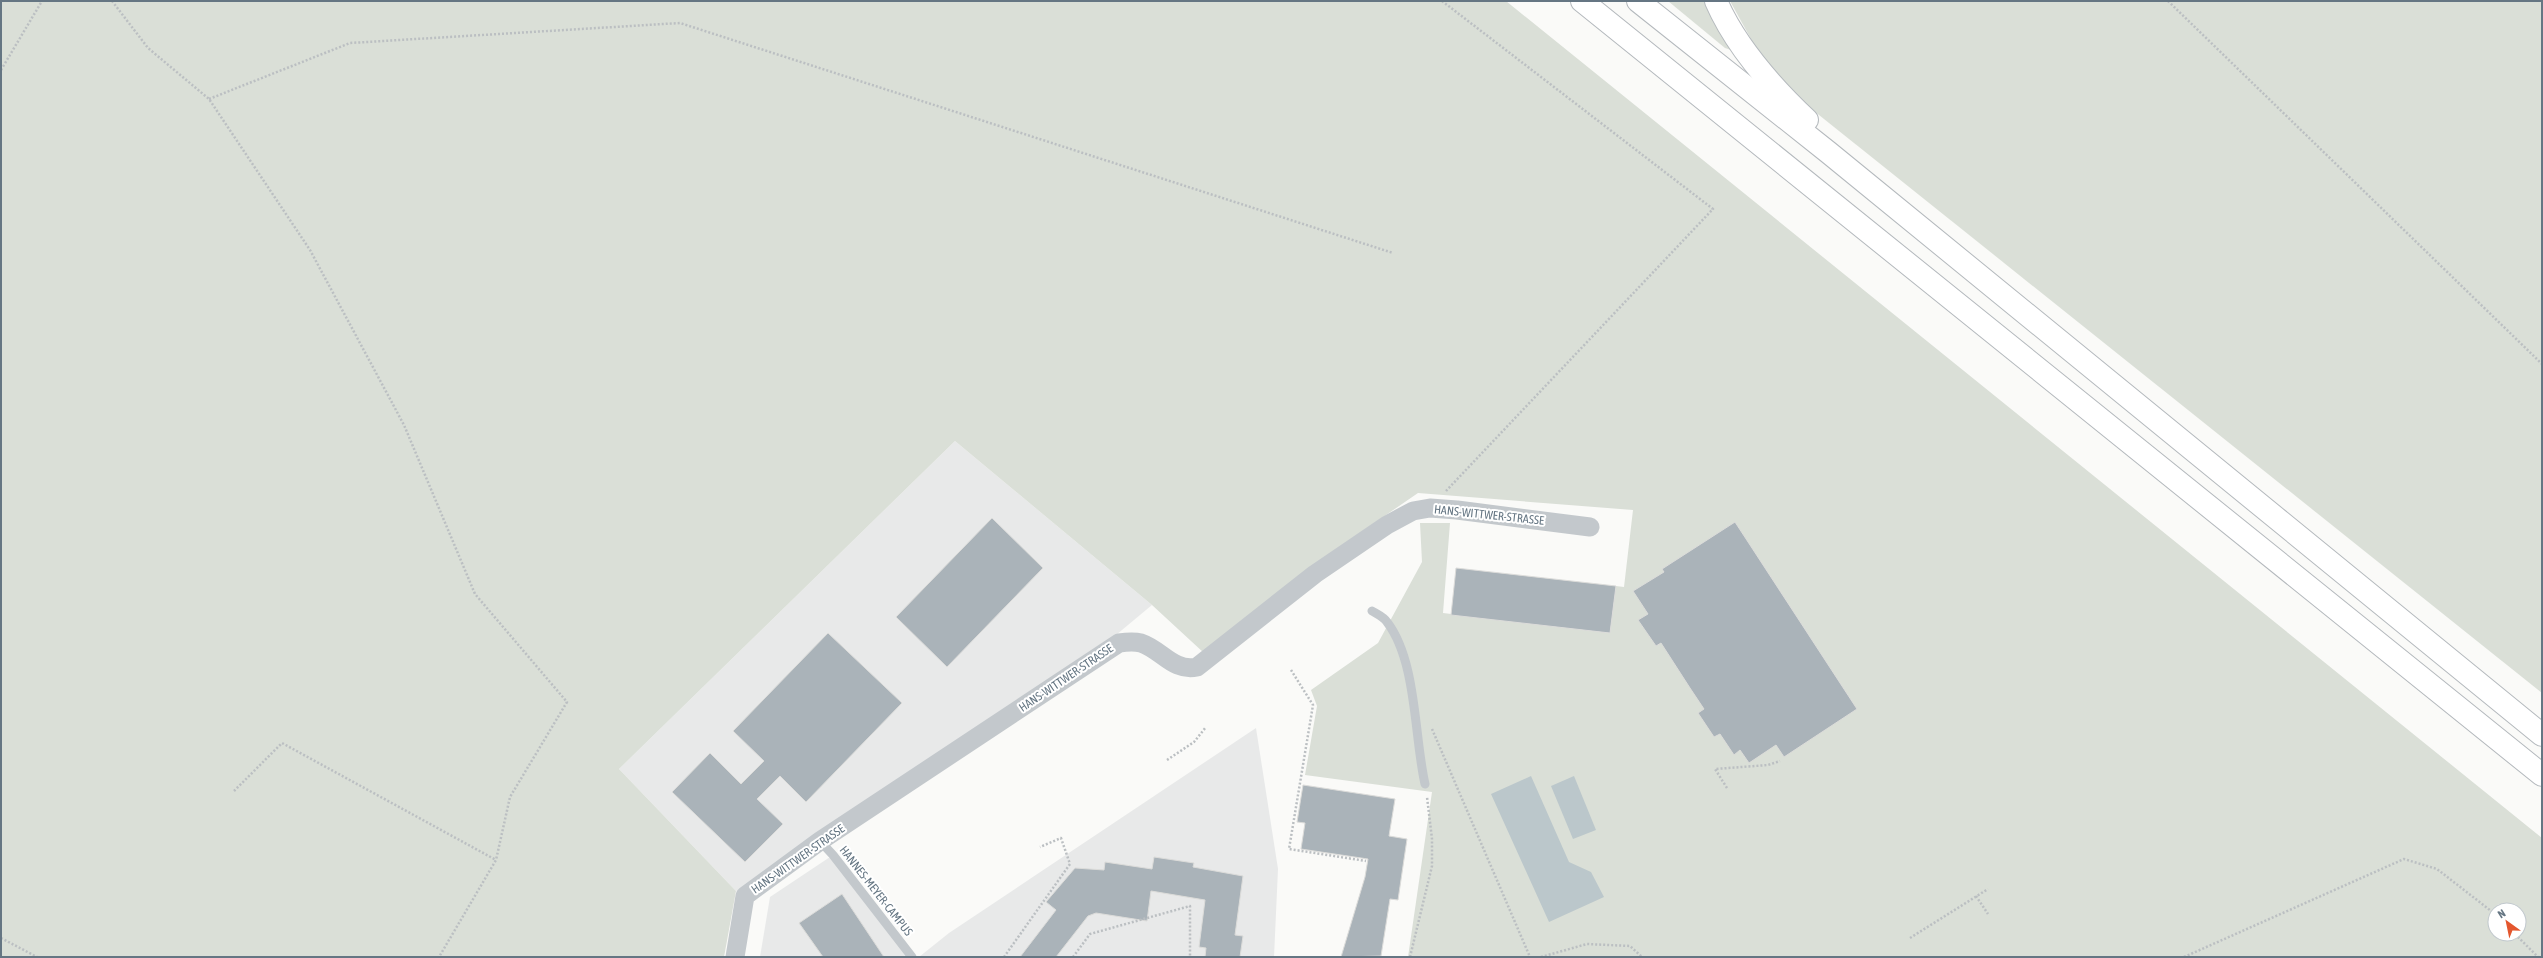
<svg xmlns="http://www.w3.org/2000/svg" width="2543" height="958" font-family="'Asap Condensed',sans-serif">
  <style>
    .built { fill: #e8e9e9 }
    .green { fill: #dadfd7; fill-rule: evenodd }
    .water { fill: #bbc7cb }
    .building { fill: #aab3b9; stroke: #dcdcda }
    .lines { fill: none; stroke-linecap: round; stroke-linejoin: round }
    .highway-casing { stroke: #b4b9bd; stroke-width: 24 }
    .path { stroke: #bbbfc2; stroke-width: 2.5; stroke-dasharray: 2 2; stroke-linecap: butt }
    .lane { stroke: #c3c8cc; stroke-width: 9 }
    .street { stroke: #c3c8cc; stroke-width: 19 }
    .highway { stroke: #fff; stroke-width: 22 }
    .labels { text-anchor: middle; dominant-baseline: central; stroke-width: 4; stroke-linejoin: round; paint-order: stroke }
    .street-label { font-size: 12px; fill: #657683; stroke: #fff }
  </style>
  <rect width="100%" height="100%" fill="#fafaf8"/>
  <!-- built -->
  <g class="built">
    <polygon points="955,441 1152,605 1116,635 787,864 736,891 619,769"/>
    <polygon points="1256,728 1278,869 1274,957 919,957 949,933"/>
    <polygon points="833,855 912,957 760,957 770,897"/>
  </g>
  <!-- green -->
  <g class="green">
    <path d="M1 1H1506L2542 838V957H1408L1432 792 1305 775 1317 706 1311 690 1378 643 1422 562 1420 523H1450L1443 613 1610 633 1616 586 1624 587 1633 510 1418 493 1319 561 1204 653 1152 605 955 441 619 769 736 891 724 957H1ZM2495 910H2519V934H2495Z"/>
    <polygon points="1668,1 1706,1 1734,51 1725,48"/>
    <polygon points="1730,1 2542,1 2542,693 1809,107 1762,59"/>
  </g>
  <!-- water -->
  <g class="water">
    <polygon points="1531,776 1569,862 1591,872 1604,897 1549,922 1491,794"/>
    <polygon points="1574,776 1596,830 1573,839 1551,786"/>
  </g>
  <!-- building -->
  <g class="building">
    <polygon points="992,518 1043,568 947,667 896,617"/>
    <polygon points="1735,522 1857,709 1784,757 1776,745 1749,763 1740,750 1734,755 1720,734 1714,737 1698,713 1704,709 1690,688 1661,643 1656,646 1638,620 1648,614 1633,591 1664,572 1662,569"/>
    <polygon points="1456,568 1616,586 1610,633 1451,615"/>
    <polygon points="828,633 902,703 806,802 780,776 757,799 783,824 745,862 672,792 710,753 741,784 764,761 733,731"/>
    <polygon points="1303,785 1395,799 1389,836 1407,839 1398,900 1390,899 1381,956 1341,957 1365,877 1368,859 1301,849 1305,823 1297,822"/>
    <polygon points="1154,857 1194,863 1193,867 1243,876 1235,935 1243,936 1240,957 1205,957 1206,948 1199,947 1205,900 1151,891 1147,921 1096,913 1088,916 1056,957 1020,957 1056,910 1046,902 1075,868 1104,870 1105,862 1152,869"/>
    <polygon points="842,894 884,957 823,957 799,923"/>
  </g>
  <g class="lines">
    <defs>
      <g id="highway">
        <polyline points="1582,1 2542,775"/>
        <polyline points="1638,1 1828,152 2542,735"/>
        <path d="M1716 1C1736 47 1772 87 1807 120"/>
      </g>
    </defs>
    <!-- highway casing -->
    <use href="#highway" class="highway-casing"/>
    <!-- path -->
    <g class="path">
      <polyline points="112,1 148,48 209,99 310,250 404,425 475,594 567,702 510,797 496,860 439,957"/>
      <polyline points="1442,1 1713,209 1446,491"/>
      <polyline points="2168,1 2542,364"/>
      <polyline points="1,70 42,1"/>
      <polyline points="209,99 350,43 680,23 1393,253"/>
      <polyline points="1291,670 1313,705 1289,849 1366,861"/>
      <polyline points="1432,729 1530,957"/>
      <polyline points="1167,760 1194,742 1206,727"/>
      <polyline points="1727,788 1715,769 1768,765 1780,761"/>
      <polyline points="234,791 282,743 496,860"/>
      <polyline points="1976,896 1988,914"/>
      <polyline points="2515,934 2538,957"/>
      <polyline points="1,938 37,957"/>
      <polyline points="1910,938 1988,889"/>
      <polyline points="1004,957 1070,864 1061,838 1040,847"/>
      <polyline points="1073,957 1090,934 1190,906 1190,957"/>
      <polyline points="1410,957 1432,866 1432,839 1427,797"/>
      <polyline points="1541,957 1587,944 1630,946 1642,957"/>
      <polyline points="2184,957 2404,859 2437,869 2495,914"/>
    </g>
    <!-- lane -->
    <g class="lane">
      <path d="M1372 611C1377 614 1384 617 1387 622 1417 661 1414 736 1425 784"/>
      <polyline points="820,841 833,855 912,957"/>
    </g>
    <!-- street -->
    <path class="street" d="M735 957 745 896 820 841 1119 643C1126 642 1133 641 1141 643 1162 650 1173 672 1197 667L1315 574 1387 525 1413 511 1430 508 1457 510 1590 527"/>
    <!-- highway -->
    <use href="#highway" class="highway"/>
  </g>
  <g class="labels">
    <!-- street labels -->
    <g class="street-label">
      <text transform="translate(1489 515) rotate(6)">HANS-WITTWER-STRASSE</text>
      <text transform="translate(1066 678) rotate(-34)">HANS-WITTWER-STRASSE</text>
      <text transform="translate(798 859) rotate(-35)">HANS-WITTWER-STRASSE</text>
      <text transform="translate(876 891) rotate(52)">HANNES-MEYER-CAMPUS</text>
    </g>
  </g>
  <!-- border -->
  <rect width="2543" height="958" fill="none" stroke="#657683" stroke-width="4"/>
  <!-- north arrow -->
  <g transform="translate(2507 922) rotate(327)"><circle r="19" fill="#ffffff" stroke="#c1c8cd"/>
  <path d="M0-3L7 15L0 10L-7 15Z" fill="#e4572e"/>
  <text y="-6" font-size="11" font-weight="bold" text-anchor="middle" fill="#657683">N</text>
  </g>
</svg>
